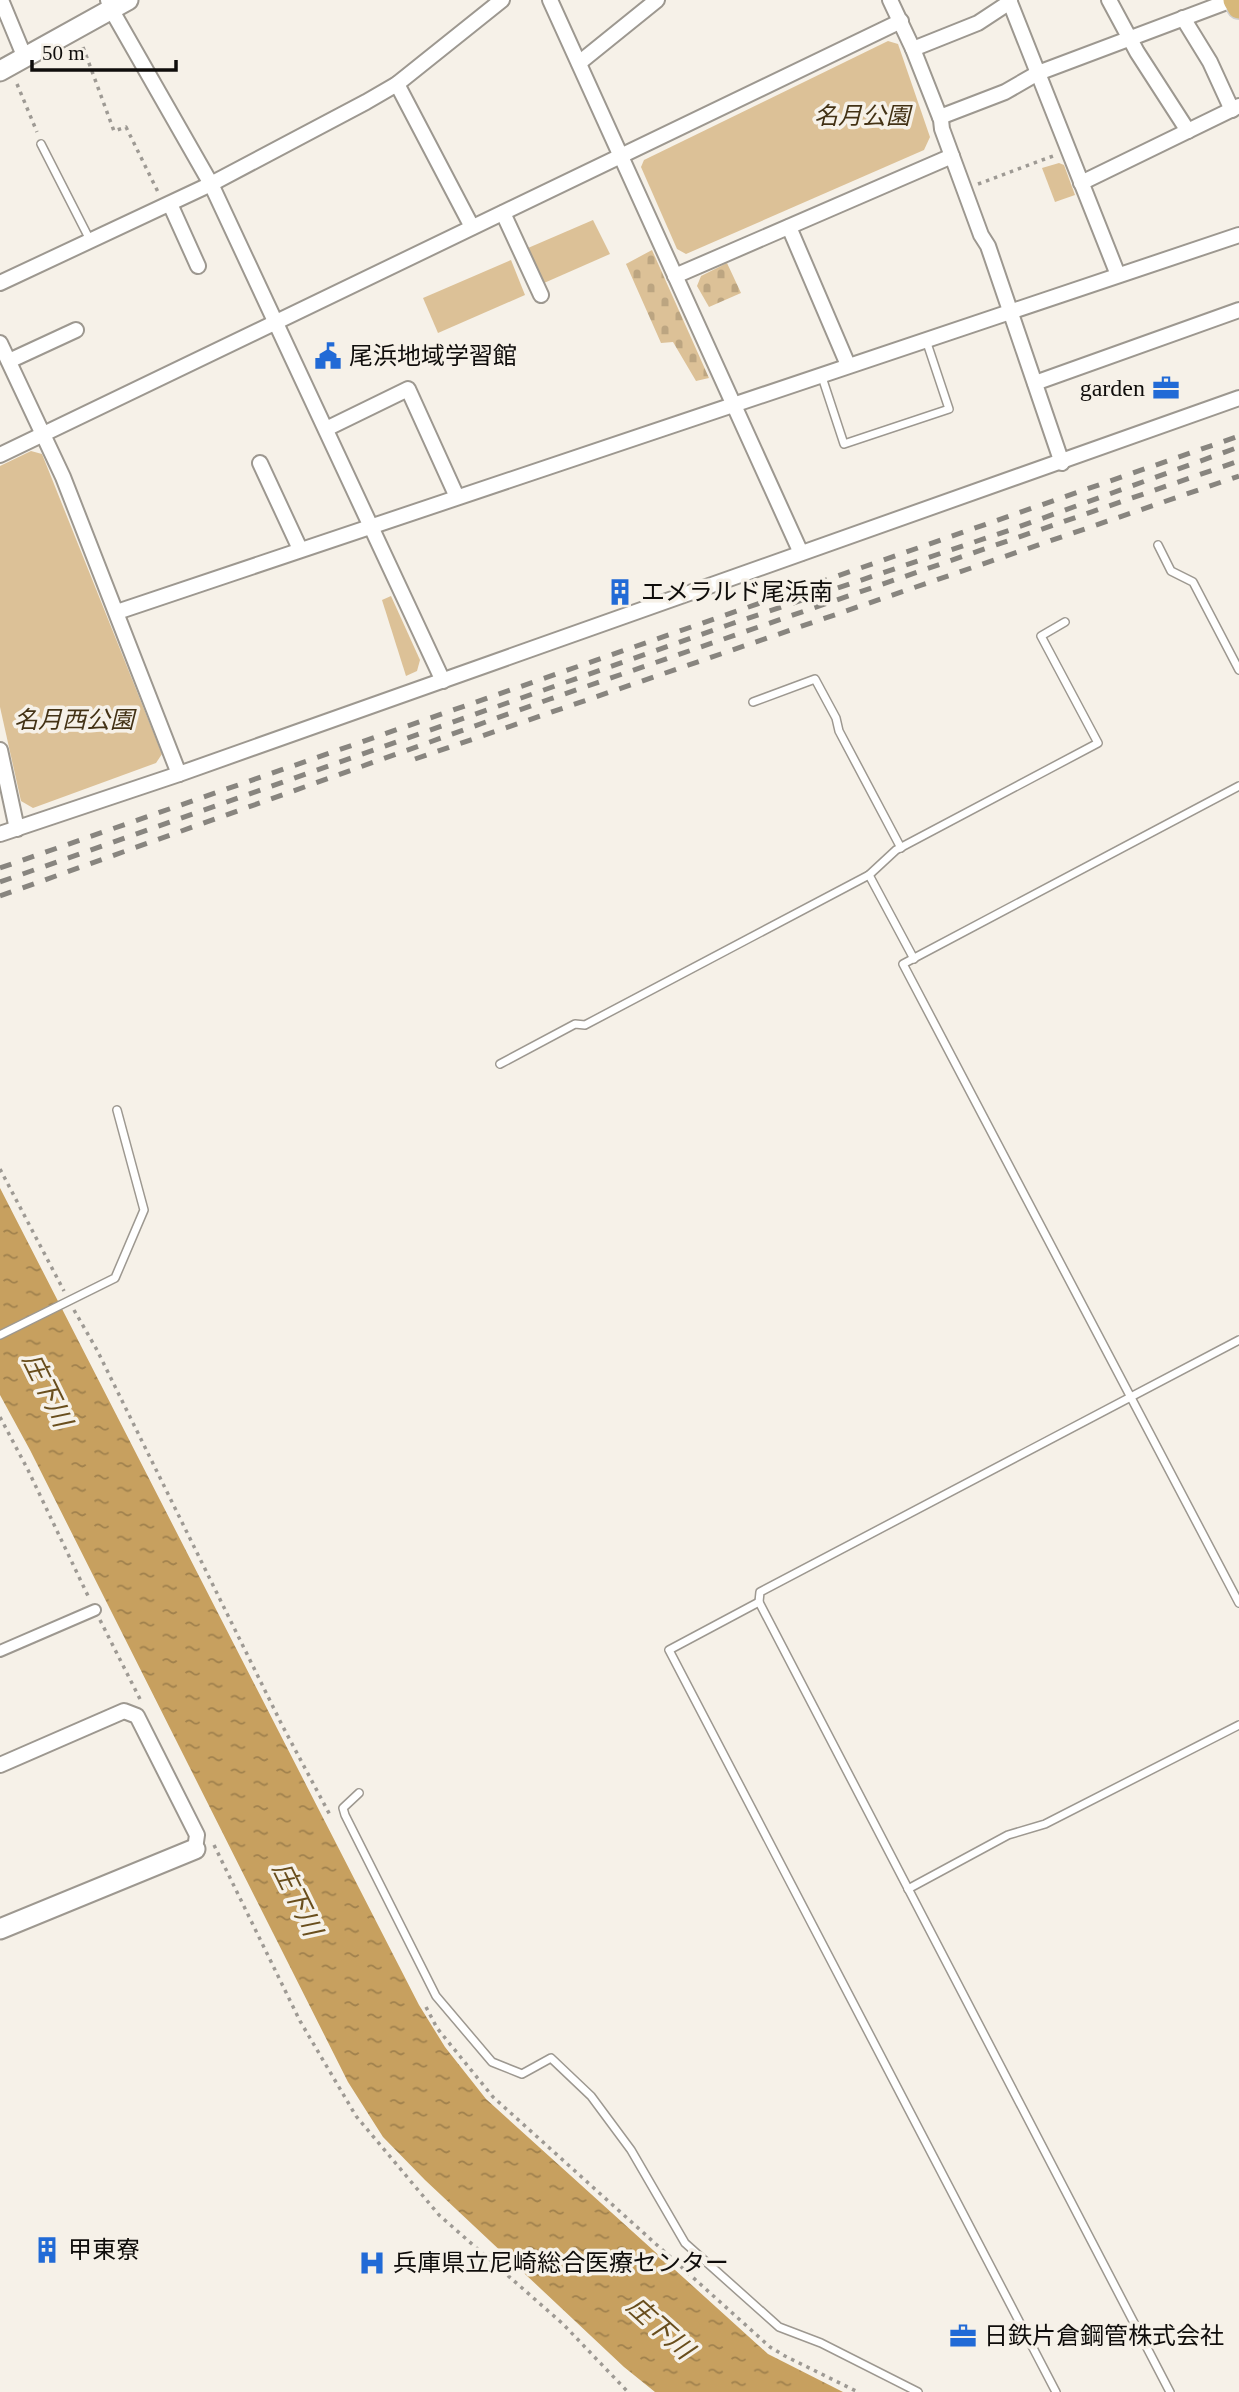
<svg xmlns="http://www.w3.org/2000/svg" width="1239" height="2392" font-family="'Times New Roman','Noto Sans JP',serif">
  <style>
    .cemetery { fill: url(#cemetery-stones) }
    .park { fill: #dcc197 }
    .water { fill: url(#water-ripples) }
    .lines { fill: none; stroke-linecap: round; stroke-linejoin: round }
    .service-casing { stroke: #9d9890; stroke-width: 10 }
    .pedestrian-casing { stroke: #9d9890; stroke-width: 14 }
    .minor-casing { stroke: #9d9890; stroke-width: 18 }
    .tertiary-casing { stroke: #9d9890; stroke-width: 23 }
    .primary-casing { stroke: #cfcfce; stroke-width: 26 }
    .path { stroke: #9e9a94; stroke-width: 3.5; stroke-dasharray: 3.5 5; stroke-linecap: butt }
    .service { stroke: #fff; stroke-width: 7 }
    .pedestrian { stroke: #fff; stroke-width: 10 }
    .minor { stroke: #fff; stroke-width: 14 }
    .tertiary { stroke: #fff; stroke-width: 19 }
    .primary { stroke: #d7b87a; stroke-width: 23 }
    .rail { stroke: #88857f; stroke-width: 5; stroke-dasharray: 12 12; stroke-linecap: butt }
    .labels { text-anchor: middle; dominant-baseline: central; stroke-width: 7; stroke-linejoin: round; paint-order: stroke }
    .park-label { font-size: 24px; font-style: italic; fill: #433215; stroke: #f6f1e8 }
    .poi-label { font-size: 24px; fill: #0f0d0b; stroke: #f6f1e8; text-anchor: start }
    .water-label { font-size: 26px; font-style: italic; fill: #694e1d; stroke: #f6f1e8 }
  </style>
  <defs>
    <pattern id="cemetery-stones" width="16" height="16" patternUnits="userSpaceOnUse" patternTransform="scale(1.75)"><rect width="16" height="16" fill="#dcc197"/><path d="M2 7V4a2 2 0 0 1 4 0v3zM10 15v-3a2 2 0 0 1 4 0v3z" fill="#bca581"/></pattern>
    <pattern id="water-ripples" width="26" height="14" patternUnits="userSpaceOnUse" patternTransform="scale(1.75)"><rect width="26" height="14" fill="#c7a05f"/><path d="M2 4q2-2 4 0t4 0M15 11q2-2 4 0t4 0" fill="none" stroke="#a0814d"/></pattern>
  </defs>
  <rect width="100%" height="100%" fill="#f6f1e8"/>
  <!-- cemetery -->
  <g class="cemetery">
    <polygon points="652,250 709,378 696,381 673,342 661,343 626,264"/>
    <polygon points="727,263 741,293 709,307 697,286 701,276"/>
  </g>
  <!-- park -->
  <g class="park">
    <polygon points="888,41 898,44 930,137 924,150 686,254 677,249 641,167 644,160"/>
    <polygon points="1059,163 1064,165 1075,195 1055,202 1042,168"/>
    <polygon points="593,220 610,254 544,283 528,248"/>
    <polygon points="511,260 525,295 438,333 423,298"/>
    <polygon points="31,451 42,454 162,754 156,763 33,808 21,801 0,707 0,466"/>
    <polygon points="391,596 420,660 417,671 406,676 382,600"/>
  </g>
  <!-- water -->
  <polygon class="water" points="0,1188 419,2005 445,2047 486,2099 768,2354 843,2392 655,2392 624,2367 425,2180 383,2137 348,2082 30,1450 0,1395"/>
  <g class="lines">
    <defs>
      <g id="service">
        <polyline points="41,144 90,240"/>
        <polyline points="821,374 844,444 949,409 926,340"/>
        <polyline points="1158,545 1171,571 1193,582 1239,670"/>
        <polyline points="753,702 815,679 836,718 839,731 901,848"/>
        <polyline points="1239,786 903,964 1239,1603"/>
        <polyline points="869,875 896,850 1098,743 1041,636 1065,622"/>
        <polyline points="500,1064 575,1024 585,1025 869,875 914,959"/>
        <polyline points="0,1335 115,1278 144,1210 117,1110"/>
        <polyline points="759,1602 760,1592 1239,1340"/>
        <polyline points="359,1793 343,1808 345,1815 436,1996 492,2062 522,2074 551,2058 591,2096 631,2150 685,2243 779,2327 821,2343 918,2392"/>
        <polyline points="908,1889 1008,1835 1045,1824 1239,1725"/>
        <polyline points="1056,2392 669,1650 759,1602 1170,2392"/>
      </g>
      <polyline id="pedestrian" points="0,1651 95,1610"/>
      <g id="minor">
        <polyline points="1,0 25,58"/>
        <polyline points="108,0 111,9 211,184 443,681"/>
        <polyline points="550,0 801,553"/>
        <polyline points="890,0 913,49 941,120 942,129 981,235 988,246 1062,463"/>
        <polyline points="1009,0 1118,275"/>
        <polyline points="1109,0 1137,52 1188,131"/>
        <polyline points="1183,18 1210,62 1232,110"/>
        <polyline points="913,49 978,23 1010,2"/>
        <polyline points="579,63 657,0"/>
        <polyline points="397,84 472,227"/>
        <polyline points="940,117 1005,92 1038,73 1232,0"/>
        <polyline points="1081,183 1239,106"/>
        <polyline points="170,204 198,266"/>
        <polyline points="503,213 541,295"/>
        <polyline points="789,227 848,365"/>
        <polyline points="675,276 952,156"/>
        <polyline points="0,283 211,184 366,102 397,84 502,0"/>
        <polyline points="0,343 63,477 179,774"/>
        <polyline points="9,361 76,330"/>
        <polyline points="1035,383 1239,310"/>
        <polyline points="326,429 408,389 457,497"/>
        <polyline points="0,455 901,21"/>
        <polyline points="260,463 300,549"/>
        <polyline points="117,612 1239,235"/>
        <polyline points="0,750 17,829"/>
        <polyline points="0,834 179,774 1239,398"/>
        <polyline points="0,1765 124,1711 137,1716 197,1835 195,1849"/>
      </g>
      <g id="tertiary">
        <polyline points="0,71 128,0"/>
        <polyline points="0,1929 195,1849"/>
      </g>
      <polyline id="primary" points="1235,0 1239,7"/>
    </defs>
    <!-- service casing -->
    <use href="#service" class="service-casing"/>
    <!-- pedestrian casing -->
    <use href="#pedestrian" class="pedestrian-casing"/>
    <!-- minor casing -->
    <use href="#minor" class="minor-casing"/>
    <!-- tertiary casing -->
    <use href="#tertiary" class="tertiary-casing"/>
    <!-- primary casing -->
    <use href="#primary" class="primary-casing"/>
    <!-- path -->
    <g class="path">
      <polyline points="83,47 114,131 126,127 158,192"/>
      <polyline points="17,84 37,132"/>
      <polyline points="978,184 1053,156"/>
      <polyline points="0,1169 64,1291"/>
      <polyline points="74,1310 97,1350 282,1725 330,1815"/>
      <polyline points="0,1417 28,1470 89,1598"/>
      <polyline points="100,1620 141,1701"/>
      <polyline points="214,1845 300,2021 356,2116 439,2215 563,2324 628,2392"/>
      <polyline points="426,2007 437,2028 493,2097 770,2347 785,2356 858,2392"/>
    </g>
    <!-- service -->
    <use href="#service" class="service"/>
    <!-- pedestrian -->
    <use href="#pedestrian" class="pedestrian"/>
    <!-- minor -->
    <use href="#minor" class="minor"/>
    <!-- tertiary -->
    <use href="#tertiary" class="tertiary"/>
    <!-- primary -->
    <use href="#primary" class="primary"/>
    <!-- rail -->
    <g class="rail">
      <polyline points="415,759 1239,476"/>
      <polyline points="0,868 1239,436"/>
      <polyline points="0,882 728,625 1010,530 1239,447"/>
      <polyline points="0,896 550,699 1239,461"/>
    </g>
  </g>
  <!-- icons -->
  <defs>
    <symbol id="civic-bare" viewBox="-9 -9 18 18"><path d="M-.6-6.5H3V-4.5H.6V-3L4-1V1h2V6H-6V1h2V-1L-.6-3ZM-1.2 2.5V6h2.4V2.5Z" fill="#216ad6" stroke="#f6f1e8" stroke-width="2.5" paint-order="stroke"/></symbol>
    <symbol id="office-bare" viewBox="-9 -9 18 18"><path d="M-6-3h4V-5.5h4V-3h4V5H-6ZM-1-4.5V-3h2v-1.5ZM-6 0V1H6V0Z" fill="#216ad6" stroke="#f6f1e8" stroke-width="2.5" paint-order="stroke"/></symbol>
    <symbol id="building-bare" viewBox="-9 -9 18 18"><path d="M-4-6H4V6H1V3H-1V6H-4ZM-2.5-4.3h1.7v1.8h-1.7ZM.8-4.3h1.7v1.8H.8ZM-2.5-1h1.7V.8h-1.7ZM.8-1h1.7V.8H.8Z" fill="#216ad6" stroke="#f6f1e8" stroke-width="2.5" paint-order="stroke"/></symbol>
    <symbol id="hospital-bare" viewBox="-9 -9 18 18"><path d="M-5-5h3v3.5h4V-5h3V5h-3V1.5h-4V5h-3Z" fill="#216ad6" stroke="#f6f1e8" stroke-width="2.5" paint-order="stroke"/></symbol>
  </defs>
  <g fill-rule="evenodd">
    <use href="#civic-bare" x="309" y="337" width="38" height="38"/>
    <use href="#office-bare" x="1147" y="369" width="38" height="38"/>
    <use href="#building-bare" x="601" y="573" width="38" height="38"/>
    <use href="#building-bare" x="28" y="2231" width="38" height="38"/>
    <use href="#hospital-bare" x="353" y="2244" width="38" height="38"/>
    <use href="#office-bare" x="944" y="2317" width="38" height="38"/>
  </g>
  <g class="labels">
    <!-- park labels -->
    <g class="park-label">
      <text x="862" y="116">名月公園</text>
      <text x="74" y="720">名月西公園</text>
    </g>
    <!-- poi labels -->
    <g class="poi-label">
      <text x="349" y="356">尾浜地域学習館</text>
      <text x="1145" y="388" text-anchor="end">garden</text>
      <text x="641" y="592">エメラルド尾浜南</text>
      <text x="68" y="2250">甲東寮</text>
      <text x="393" y="2263">兵庫県立尼崎総合医療センター</text>
      <text x="984" y="2336">日鉄片倉鋼管株式会社</text>
    </g>
    <!-- water labels -->
    <g class="water-label">
      <text transform="translate(47 1390) rotate(64)">庄下川</text>
      <text transform="translate(297 1899) rotate(64)">庄下川</text>
      <text transform="translate(660 2328) rotate(42)">庄下川</text>
    </g>
  </g>
  <!-- scale -->
  <path d="M32 60v10h144v-10" fill="none" stroke="#0f0d0b" stroke-width="3.5"/>
  <text x="42" y="60" font-size="21" fill="#0f0d0b" stroke="#f6f1e8" stroke-width="5" paint-order="stroke">50 m</text>
</svg>
